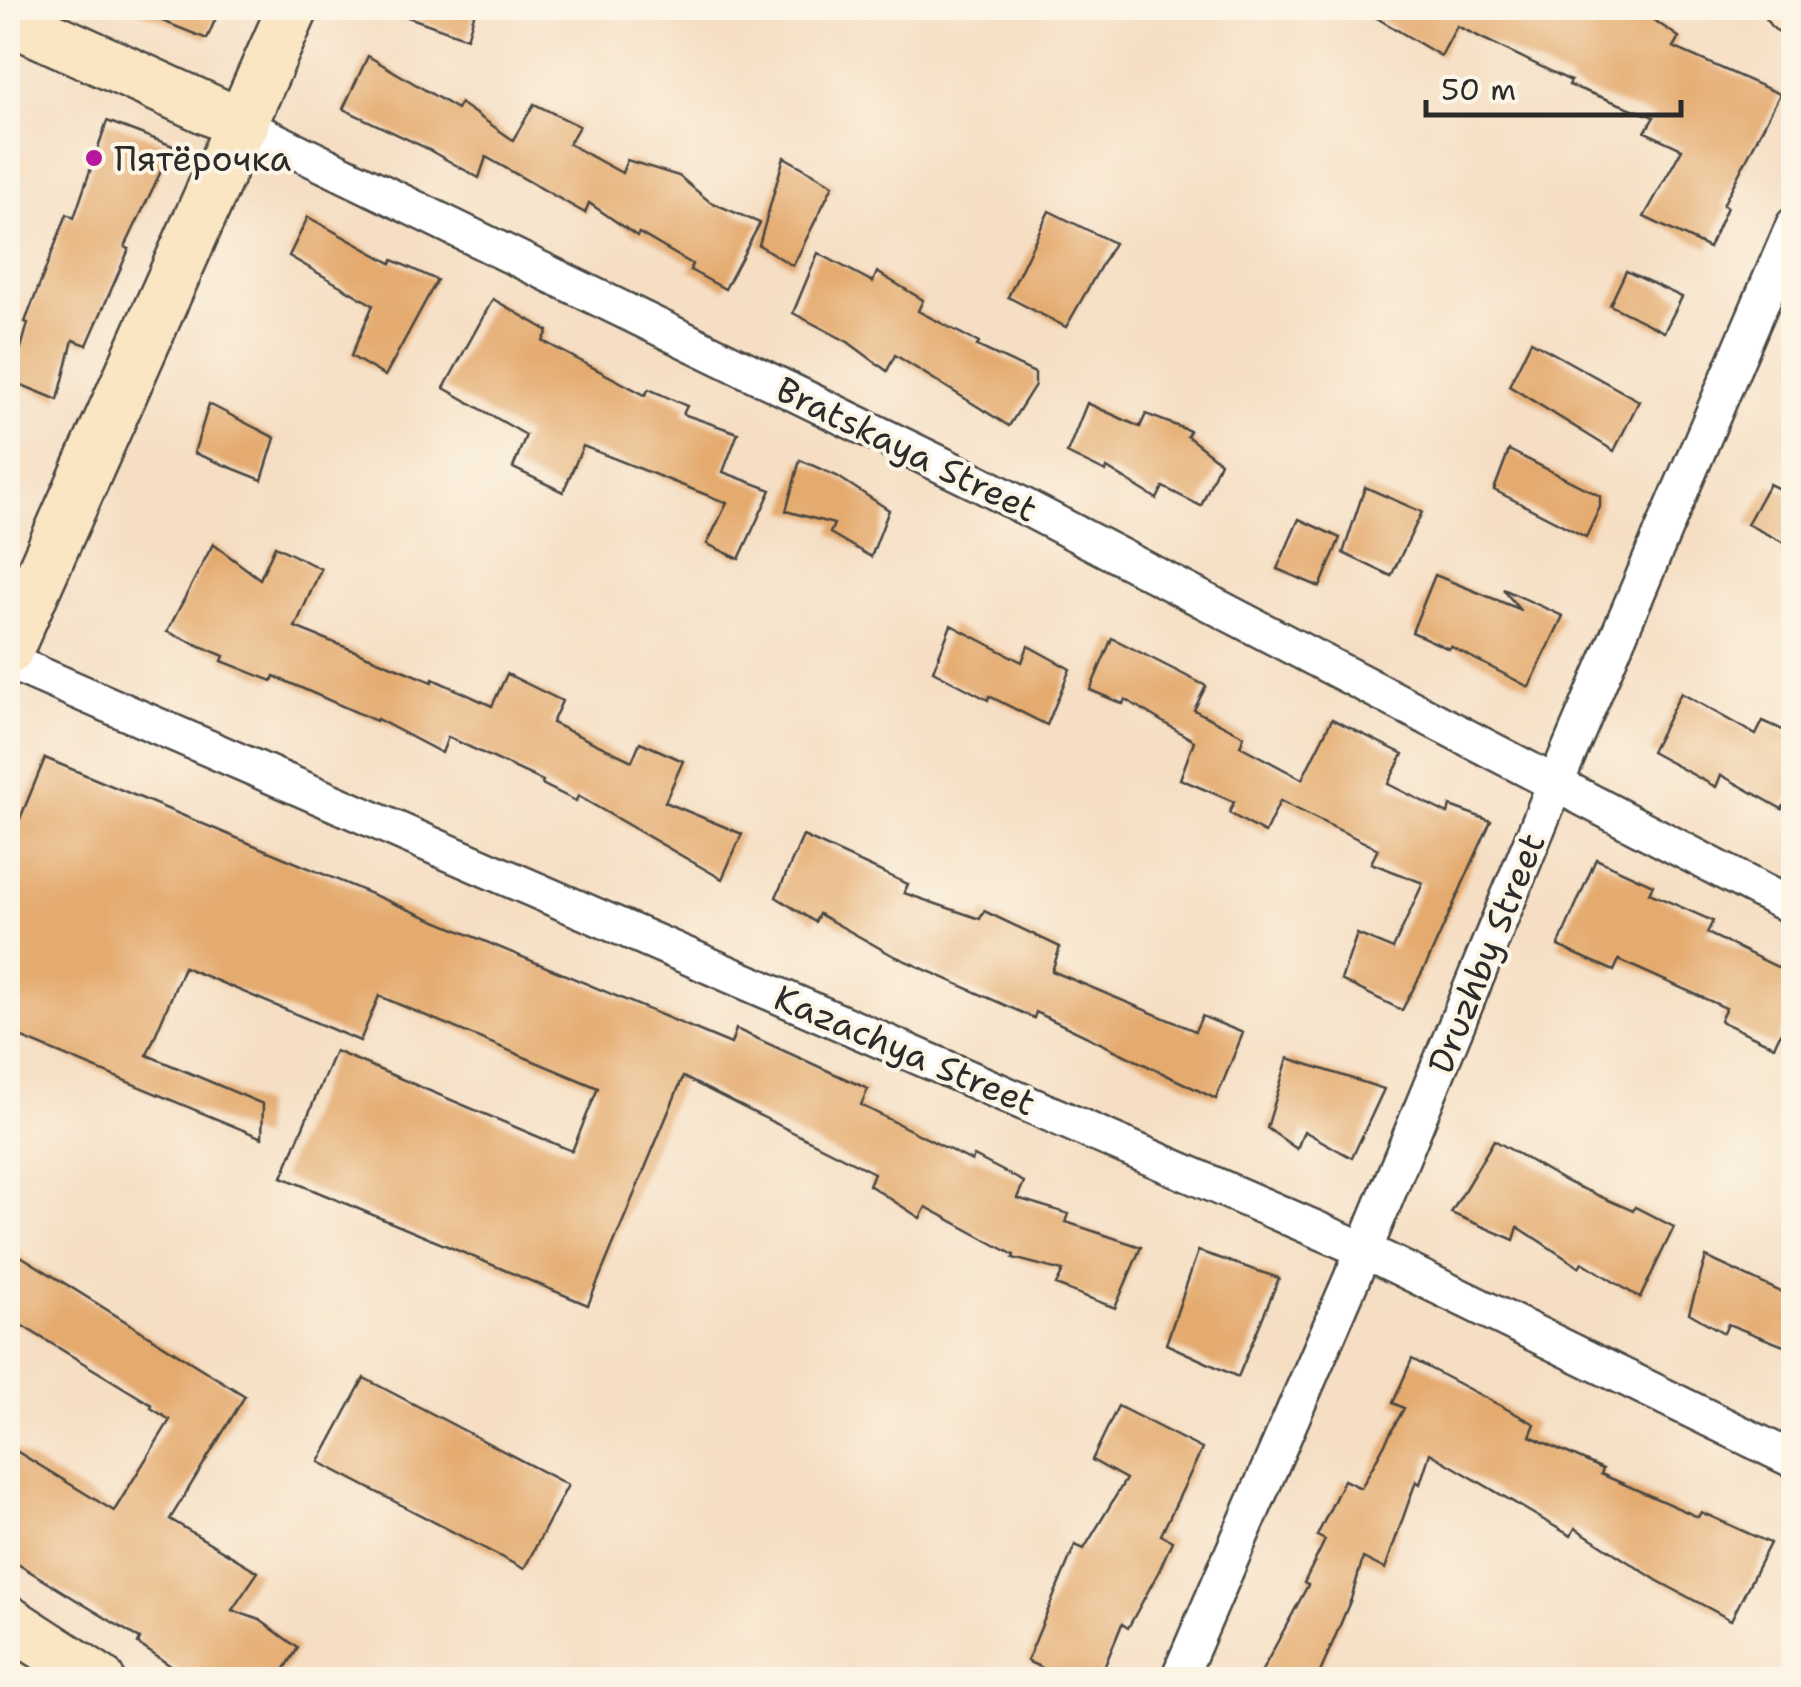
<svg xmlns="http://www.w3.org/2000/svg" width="1801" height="1687" font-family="'Shantell Sans',sans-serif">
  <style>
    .building { fill: #e4aa6e }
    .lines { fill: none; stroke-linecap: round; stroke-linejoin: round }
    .street-casing { stroke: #494642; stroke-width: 40 }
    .secondary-casing { stroke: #494642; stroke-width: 55 }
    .street { stroke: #fff; stroke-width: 35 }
    .secondary { stroke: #fbe6c4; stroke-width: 50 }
    .poi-dot { fill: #b5179e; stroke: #fcf5e5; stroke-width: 4 }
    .labels { text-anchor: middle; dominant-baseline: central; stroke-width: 8; stroke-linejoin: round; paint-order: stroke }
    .poi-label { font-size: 35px; fill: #2b2b2b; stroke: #fcf5e5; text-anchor: start }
    .street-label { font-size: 35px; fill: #2b2b2b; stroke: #fcf5e5 }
  </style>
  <rect width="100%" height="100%" fill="#fcf5e5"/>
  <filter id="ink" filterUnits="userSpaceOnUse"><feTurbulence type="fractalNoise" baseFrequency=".01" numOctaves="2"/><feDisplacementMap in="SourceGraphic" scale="20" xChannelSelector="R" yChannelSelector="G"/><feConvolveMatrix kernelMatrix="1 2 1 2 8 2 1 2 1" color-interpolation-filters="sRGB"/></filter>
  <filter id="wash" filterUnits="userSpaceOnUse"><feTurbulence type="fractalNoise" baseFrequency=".0048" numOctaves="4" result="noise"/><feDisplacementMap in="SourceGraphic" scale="40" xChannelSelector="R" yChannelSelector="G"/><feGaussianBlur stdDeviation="2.25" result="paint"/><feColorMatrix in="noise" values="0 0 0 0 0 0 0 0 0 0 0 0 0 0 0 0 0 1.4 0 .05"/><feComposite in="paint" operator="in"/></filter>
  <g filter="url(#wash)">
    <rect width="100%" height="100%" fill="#f5dec3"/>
    <g id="blocks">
      <!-- building -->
      <g class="building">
        <polygon points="130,8 220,8 207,39"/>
        <polygon points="391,8 476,8 467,38 391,11"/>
        <polygon points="1360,8 1636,8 1679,37 1673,47 1780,94 1723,205 1727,207 1709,248 1644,217 1682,149 1645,132 1654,117 1569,85 1571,81 1457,26 1441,56"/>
        <polygon points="368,56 457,109 460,103 513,140 534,104 579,126 569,144 622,173 627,160 679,176 710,202 760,223 725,289 690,270 692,264 639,233 637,236 589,203 585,213 486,157 479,178 422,146 343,109"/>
        <polygon points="107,121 173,146 125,247 129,249 87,345 73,340 58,400 12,381 28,323 25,322 67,214 74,218"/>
        <polygon points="784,157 833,185 793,266 759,245"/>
        <polygon points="1049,211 1114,243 1066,327 1008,297"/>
        <polygon points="308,217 391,263 393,260 437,280 385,376 351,356 373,305 289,256"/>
        <polygon points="818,253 873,282 877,272 923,300 918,311 979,343 977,346 1035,373 1035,385 1009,426 895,355 887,371 848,342 793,313"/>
        <polygon points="1626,271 1682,297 1664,332 1610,305"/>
        <polygon points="493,299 548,331 543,341 645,395 649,389 687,406 683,414 738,433 723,472 771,490 739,559 707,544 727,503 583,446 563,492 513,468 526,435 444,388"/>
        <polygon points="1531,341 1639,401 1614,451 1509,386"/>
        <polygon points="1087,403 1140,427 1146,414 1190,431 1187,436 1220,462 1201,506 1163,487 1157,499 1107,468 1106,472 1067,453"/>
        <polygon points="209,404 275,438 262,480 194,453"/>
        <polygon points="1509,450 1600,496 1600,507 1586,537 1494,490"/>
        <polygon points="800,460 837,476 889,510 871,557 830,533 834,524 786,511"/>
        <polygon points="1769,484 1794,496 1794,548 1747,524"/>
        <polygon points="1365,487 1422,512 1391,576 1343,553"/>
        <polygon points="1299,519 1340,538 1320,587 1277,569"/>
        <polygon points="213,544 260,579 275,546 321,569 295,627 432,682 433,679 492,706 507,674 562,701 552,723 632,761 640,742 683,761 665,802 742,834 722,879 578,796 576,801 542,784 543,781 448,737 442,753 377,719 376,721 274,676 272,681 222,661 224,656 167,632"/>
        <polygon points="1435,575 1519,609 1503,589 1563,616 1529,687 1450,646 1449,649 1412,632"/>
        <polygon points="951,625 1022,662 1028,646 1070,669 1047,725 989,696 988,700 933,671"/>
        <polygon points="1112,638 1206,686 1194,710 1244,736 1240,746 1302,779 1332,719 1403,754 1388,784 1448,814 1450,806 1491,821 1428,961 1402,1010 1341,980 1357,934 1393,949 1423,883 1371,863 1378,849 1280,801 1265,833 1229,813 1234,802 1180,779 1194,741 1125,699 1123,704 1090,690"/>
        <polygon points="1681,693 1756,735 1763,721 1794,735 1794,788 1782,809 1721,775 1716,787 1651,752"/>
        <polygon points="45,758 731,1044 736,1029 868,1089 861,1105 972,1161 974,1156 1024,1182 1017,1198 1069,1214 1066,1222 1141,1247 1115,1308 1056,1285 1063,1271 1013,1258 1014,1255 926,1207 920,1218 869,1185 874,1173 683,1077 588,1305 282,1177 335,1051 572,1151 598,1088 379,996 360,1041 184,967 147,1055 263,1104 262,1138 8,1032 8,848"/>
        <polygon points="803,836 908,884 904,893 980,919 984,911 1060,947 1052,971 1195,1031 1202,1016 1243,1033 1216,1099 1036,1012 1034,1018 892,955 819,914 815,922 776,897"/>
        <polygon points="1596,859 1653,885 1649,893 1713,921 1707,933 1794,975 1794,1006 1774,1046 1720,1021 1726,1008 1619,960 1614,971 1558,946"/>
        <polygon points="1288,1058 1384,1089 1352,1158 1304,1131 1297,1149 1267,1128"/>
        <polygon points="1494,1140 1565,1181 1633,1211 1635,1207 1674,1227 1640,1298 1582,1262 1579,1267 1518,1227 1514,1240 1451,1213"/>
        <polygon points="8,1248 245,1396 170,1519 258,1572 232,1610 260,1620 298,1648 278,1680 192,1680 138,1644 140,1639 8,1558 8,1446 114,1511 170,1420 151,1408 152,1405 8,1317"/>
        <polygon points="1198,1251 1279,1278 1238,1377 1166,1344"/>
        <polygon points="1706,1257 1794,1298 1794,1350 1728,1324 1724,1333 1689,1313"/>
        <polygon points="1412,1359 1535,1424 1530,1436 1603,1469 1601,1474 1698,1517 1701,1512 1770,1543 1731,1620 1658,1581 1575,1528 1571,1536 1430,1453 1420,1484 1416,1481 1385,1569 1363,1558 1351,1599 1317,1680 1257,1680 1308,1585 1304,1583 1325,1540 1317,1536 1344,1480 1361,1488 1404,1408 1393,1403"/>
        <polygon points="364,1378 568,1485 524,1569 319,1462"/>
        <polygon points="1118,1406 1202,1449 1161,1535 1172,1541 1159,1571 1128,1628 1122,1624 1099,1680 1068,1680 1027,1661 1075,1545 1084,1549 1126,1479 1092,1460"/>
      </g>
    </g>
  </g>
  <g filter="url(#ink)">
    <use href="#blocks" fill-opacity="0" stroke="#494642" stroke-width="2.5"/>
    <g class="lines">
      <defs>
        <g id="street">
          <polyline points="243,125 979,483 1794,908"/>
          <polyline points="8,661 1364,1250 1794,1460"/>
          <polyline points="1178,1680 1364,1250 1556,782 1794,225"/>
        </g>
        <g id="secondary">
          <polyline points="1790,8 1794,10"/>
          <polyline points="8,18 243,125"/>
          <polyline points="8,649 293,8"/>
          <polyline points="8,1621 99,1680"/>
        </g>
      </defs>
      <!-- street casing -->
      <use href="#street" class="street-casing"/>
      <!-- secondary casing -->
      <use href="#secondary" class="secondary-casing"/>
      <!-- street -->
      <use href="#street" class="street"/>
      <!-- secondary -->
      <use href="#secondary" class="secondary"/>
    </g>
  </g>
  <!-- markers -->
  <circle class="poi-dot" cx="94" cy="158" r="10"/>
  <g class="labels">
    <!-- poi labels -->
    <g class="poi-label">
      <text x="114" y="158">Пятёрочка</text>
    </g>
    <!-- street labels -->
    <g class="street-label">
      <text transform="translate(907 449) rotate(26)">Bratskaya Street</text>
      <text transform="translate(1486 953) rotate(-68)">Druzhby Street</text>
      <text transform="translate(905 1050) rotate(23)">Kazachya Street</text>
    </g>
  </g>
  <!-- margin -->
  <rect width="1801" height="1687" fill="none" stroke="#fcf5e5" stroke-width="40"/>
  <!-- scale -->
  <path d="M1426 100v15h255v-15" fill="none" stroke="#2b2b2b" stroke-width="5"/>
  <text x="1441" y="100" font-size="30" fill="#2b2b2b" stroke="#fcf5e5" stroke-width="8" paint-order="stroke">50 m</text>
</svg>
